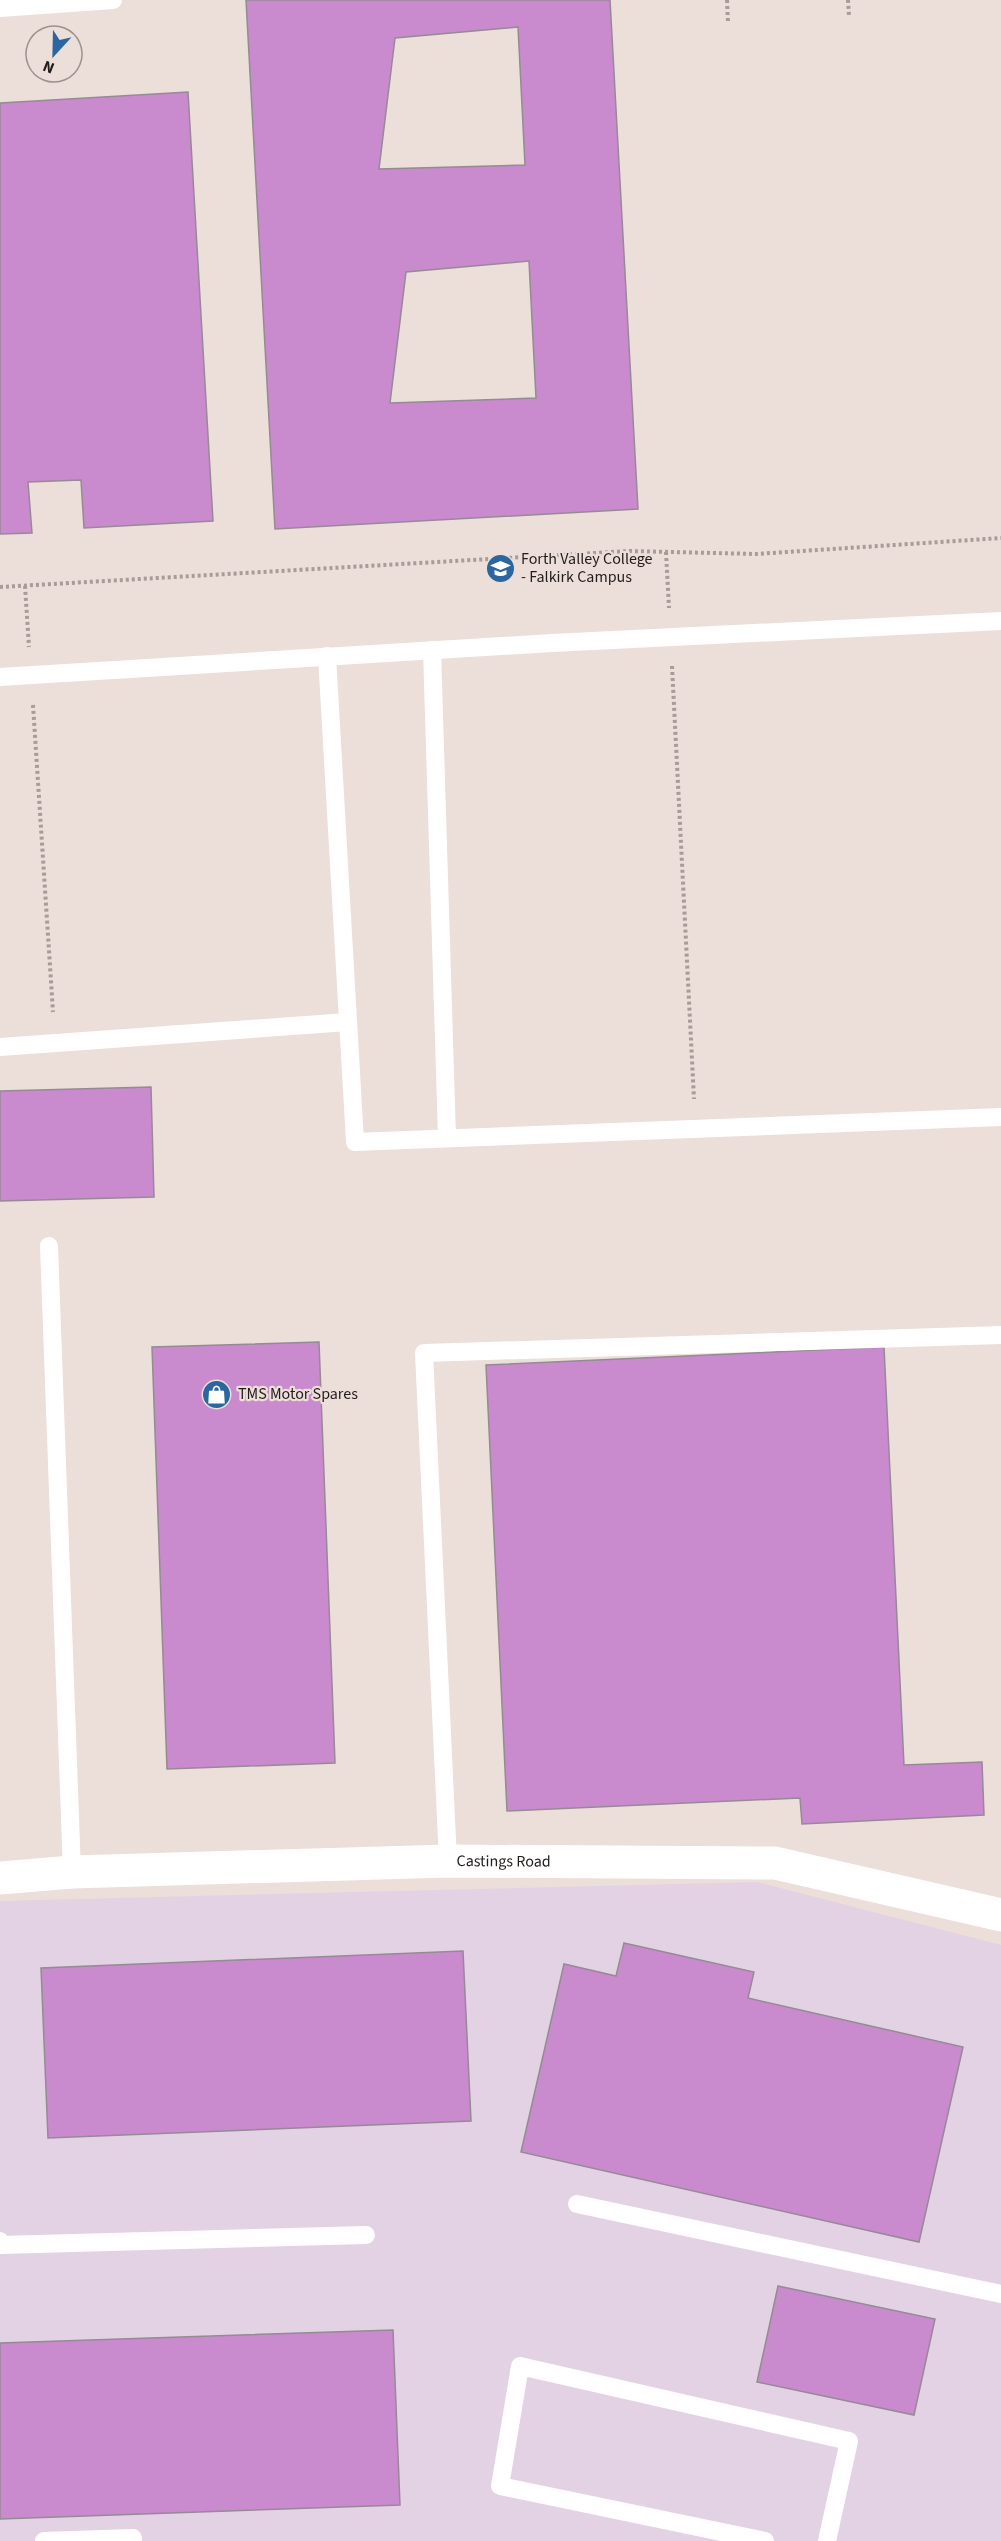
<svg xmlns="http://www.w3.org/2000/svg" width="1001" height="2541" font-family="'Source Sans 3',sans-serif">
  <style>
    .commercial { fill: #e3d2e3 }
    .building { fill: #c98ace; stroke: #948b94; stroke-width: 1.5; fill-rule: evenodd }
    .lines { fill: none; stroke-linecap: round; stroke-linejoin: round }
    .path { stroke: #a79c98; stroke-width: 4; stroke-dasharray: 3 3; stroke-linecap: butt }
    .lane { stroke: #fff; stroke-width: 18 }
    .street { stroke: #fff; stroke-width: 33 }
    .labels { text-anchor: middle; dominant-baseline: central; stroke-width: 4.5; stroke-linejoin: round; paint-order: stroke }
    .poi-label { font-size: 16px; fill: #221d1b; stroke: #ecded9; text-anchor: start }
    .street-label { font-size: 16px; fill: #221d1b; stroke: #ecded9 }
  </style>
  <rect width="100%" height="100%" fill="#ecded9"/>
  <!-- commercial -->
  <polygon class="commercial" points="757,1882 1001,1945 1001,2541 0,2541 0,1901"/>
  <!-- building -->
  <g class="building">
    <path d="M246 0H610L638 509 275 529ZM518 27 525 165 379 169 395 38ZM529 261 536 398 390 403 406 272Z"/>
    <polygon points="188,92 213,521 84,528 81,480 28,482 32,533 0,534 0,103"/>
    <polygon points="151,1087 154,1197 0,1201 0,1091"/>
    <polygon points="319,1342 335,1763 167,1769 152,1347"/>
    <polygon points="884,1347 904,1765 982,1762 984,1815 802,1824 800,1798 507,1811 486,1365"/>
    <polygon points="624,1943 754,1972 748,1998 963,2047 919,2242 521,2152 564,1964 616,1976"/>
    <polygon points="463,1951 471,2121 48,2138 41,1968"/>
    <polygon points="778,2286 935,2319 914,2415 757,2382"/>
    <polygon points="393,2330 400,2505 0,2519 0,2343"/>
  </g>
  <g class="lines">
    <!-- path -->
    <g class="path">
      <polyline points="727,0 728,23"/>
      <polyline points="848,0 849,16"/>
      <polyline points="666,552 669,608"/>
      <polyline points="25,586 29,647"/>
      <polyline points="0,587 629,551 756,554 1001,538"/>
      <polyline points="672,666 694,1099"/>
      <polyline points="33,705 53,1012"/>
    </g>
    <!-- lane -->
    <g class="lane">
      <polyline points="0,8 113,0"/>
      <polyline points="432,650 447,1138"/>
      <polyline points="327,656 355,1142 1001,1117"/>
      <polyline points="0,677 552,643 1001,621"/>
      <polyline points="0,1047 348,1022"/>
      <polyline points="49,1246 72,1872"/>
      <polyline points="448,1861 424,1353 1001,1335"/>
      <polyline points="577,2204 1001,2294"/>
      <polyline points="0,2241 0,2245 366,2235"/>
      <polyline points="44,2541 133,2538 133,2541"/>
      <polyline points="765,2541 500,2486 520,2366 849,2441 827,2541"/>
    </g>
    <!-- street -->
    <path class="street" id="s1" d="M0 1878 72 1872 448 1861 775 1863 1001 1915"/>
  </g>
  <!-- icons -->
  <defs>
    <symbol id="university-disc" viewBox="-11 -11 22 22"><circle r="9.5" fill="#2b679e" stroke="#ecded9"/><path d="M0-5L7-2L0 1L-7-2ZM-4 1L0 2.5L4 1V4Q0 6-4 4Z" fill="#fff"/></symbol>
    <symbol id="shop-disc" viewBox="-11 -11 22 22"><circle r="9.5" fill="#2b679e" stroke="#ecded9"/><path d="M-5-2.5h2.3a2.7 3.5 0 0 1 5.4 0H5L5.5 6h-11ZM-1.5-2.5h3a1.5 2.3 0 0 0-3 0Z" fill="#fff"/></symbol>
  </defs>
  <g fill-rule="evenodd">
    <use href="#university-disc" x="484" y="552" width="33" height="33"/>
    <use href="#shop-disc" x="200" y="1378" width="33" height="33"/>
  </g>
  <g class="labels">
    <!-- poi labels -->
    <g class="poi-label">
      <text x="521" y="559">Forth Valley College<tspan x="521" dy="18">- Falkirk Campus</tspan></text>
      <text x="238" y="1394">TMS Motor Spares</text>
    </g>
    <!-- street labels -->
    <g class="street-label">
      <text stroke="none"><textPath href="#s1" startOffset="504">Castings Road</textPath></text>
    </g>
  </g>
  <!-- north arrow -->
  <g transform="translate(54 54) rotate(202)"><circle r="28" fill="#ecded9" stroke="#9b918d" stroke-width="1.5"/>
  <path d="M0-4.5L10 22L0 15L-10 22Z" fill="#2b679e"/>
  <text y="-9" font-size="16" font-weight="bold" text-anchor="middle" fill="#221d1b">N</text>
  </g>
</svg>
